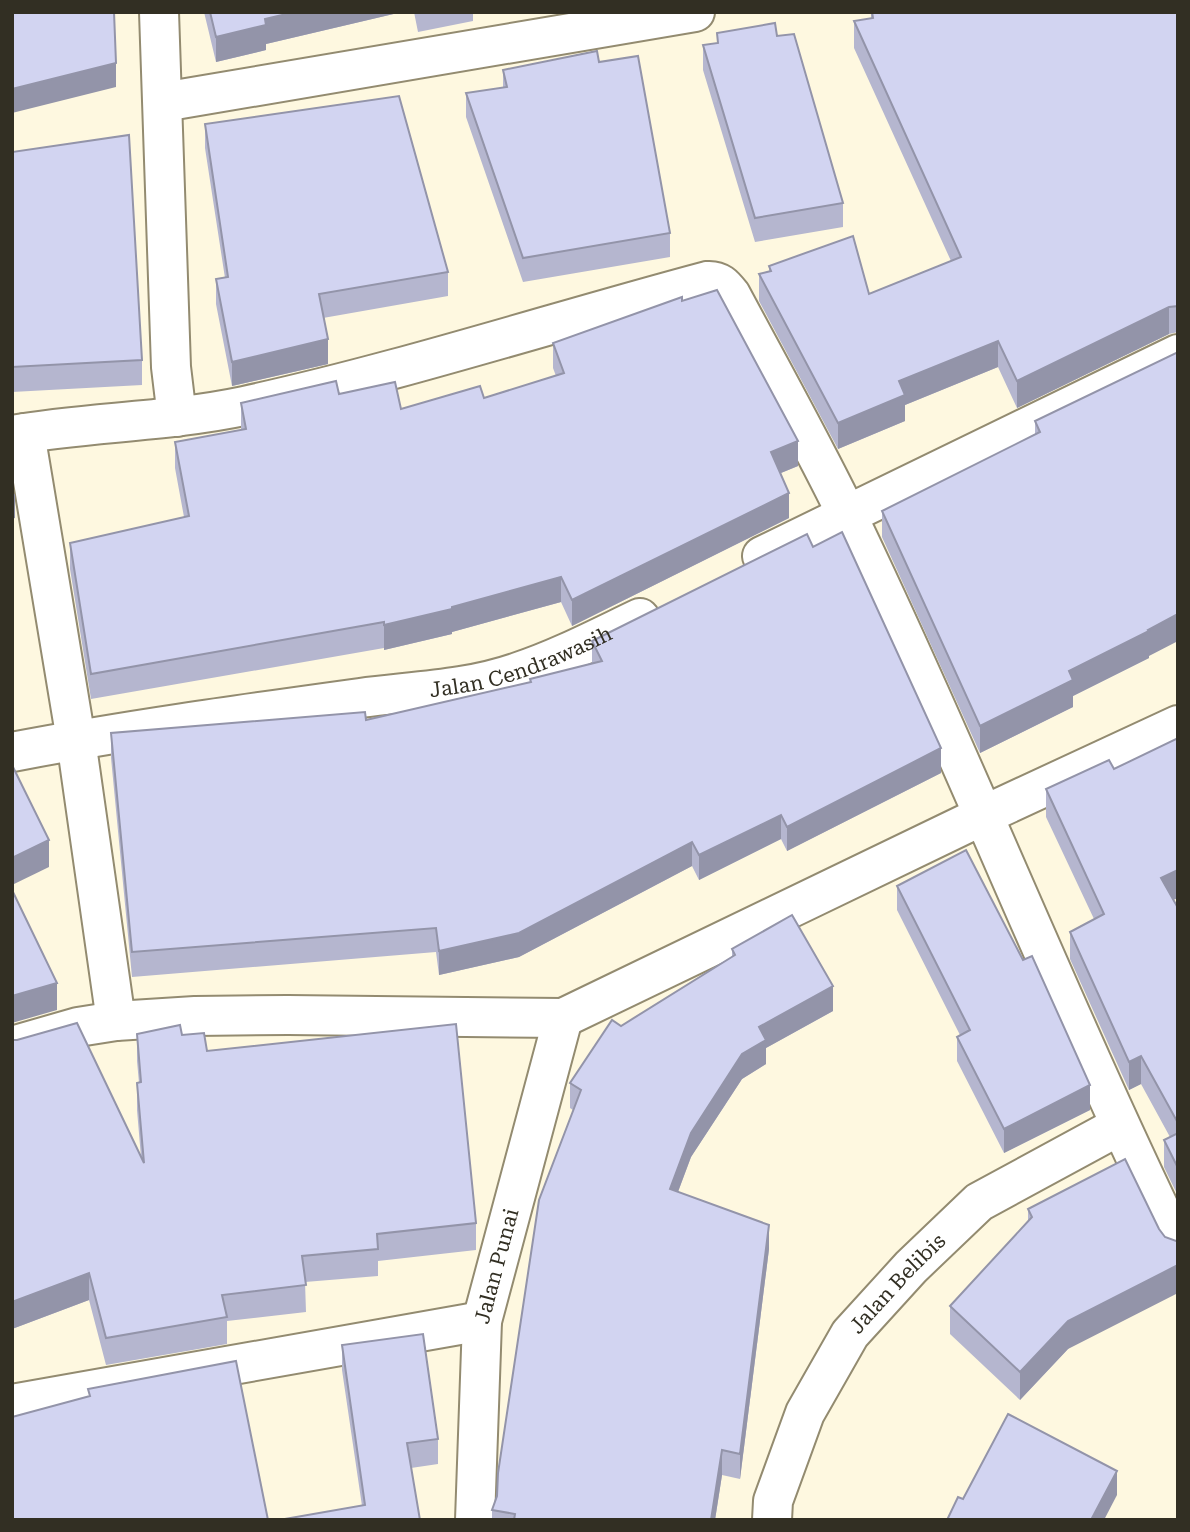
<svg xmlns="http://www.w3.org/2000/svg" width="1190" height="1532" font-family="'Roboto Serif',serif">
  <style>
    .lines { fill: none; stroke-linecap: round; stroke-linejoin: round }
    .minor-casing { stroke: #938b70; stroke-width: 42 }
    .minor { stroke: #fff; stroke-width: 38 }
    .wall { fill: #b5b6cf }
    .shaded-wall { fill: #9394a9 }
    .building { fill: #d2d4f1; stroke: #9394a9; stroke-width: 2 }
    .labels { text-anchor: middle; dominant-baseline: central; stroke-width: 5; stroke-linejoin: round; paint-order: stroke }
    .street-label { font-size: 21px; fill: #322f23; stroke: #fef8e0 }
  </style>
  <rect width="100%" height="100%" fill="#fef8e0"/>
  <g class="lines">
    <defs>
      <g id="minor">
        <polyline points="159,12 171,367 177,417"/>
        <polyline points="163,102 695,12"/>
        <polyline points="25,433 76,740 116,1021"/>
        <path d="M12 435C89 422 168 422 244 406 400 372 553 322 707 281 719 280 724 286 731 295 770 368 811 441 847 515 963 756 1061 1006 1178 1247"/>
        <polyline points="762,556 1178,354"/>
        <path id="s1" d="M12 752C127 730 244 714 360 698 412 691 467 690 518 672 560 658 600 637 640 618"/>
        <polyline points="12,1046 78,1027 116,1021 195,1016 288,1015 563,1018 984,815 1178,725"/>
        <polyline points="12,1404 482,1321"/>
        <path id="s2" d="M475 1520 482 1321 563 1018"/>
        <path id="s3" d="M772 1520 773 1501 805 1413 850 1334 911 1267 979 1202 1119 1126"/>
      </g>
    </defs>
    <!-- minor casing -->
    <use href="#minor" class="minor-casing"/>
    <!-- minor -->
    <use href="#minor" class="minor"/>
  </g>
  <!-- wall -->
  <g class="wall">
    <polygon points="204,12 402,12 266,44 266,50 216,62"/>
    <polygon points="414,12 478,12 473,13 473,21 418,32"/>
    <polygon points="871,12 1178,12 1178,332 1169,334 1017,408 998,367 905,405 905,421 838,449 759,301 759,274 769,271 769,266 869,294 951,261 854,48 854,21 871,19"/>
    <polygon points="717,33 777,36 843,203 843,227 755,242 703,70 703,45 717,43"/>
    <polygon points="599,62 670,233 670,257 523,282 466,117 466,93 503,88 503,70"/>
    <polygon points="205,124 448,272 448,296 323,318 328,364 232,386 216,304 216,279 225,278 205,148"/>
    <polygon points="12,152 142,360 142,385 12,392"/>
    <polygon points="682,301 798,466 781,473 789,518 572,626 561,602 452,632 452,634 384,650 384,648 91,699 70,569 70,543 184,517 175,468 175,442 241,430 241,403 339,394 401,409 484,398 556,376 553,368 553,343"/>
    <polygon points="1035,421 1149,656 1149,658 1073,696 1073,707 980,753 882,537 882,511 1035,435"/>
    <polygon points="813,547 941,773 787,851 781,839 699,880 692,866 519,957 439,975 436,952 132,977 111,758 111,733 366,720 530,682 530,679 592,663 592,641"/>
    <polygon points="1046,789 1173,900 1178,908 1178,1196 1164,1167 1164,1140 1170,1137 1141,1084 1129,1090 1070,959 1070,932 1094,919 1046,817"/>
    <polygon points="897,886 1090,1110 1004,1153 957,1061 957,1037 960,1035 897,910"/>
    <polygon points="732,949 833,1011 766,1048 766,1064 742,1079 691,1157 678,1192 769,1249 740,1479 722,1475 715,1520 492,1520 492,1510 497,1496 573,1110 570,1108 570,1083 621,1026 732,957"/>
    <polygon points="137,1034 182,1035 207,1051 476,1223 476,1250 378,1261 378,1276 305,1282 306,1312 227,1321 227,1344 106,1365 89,1300 12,1329 141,1157 137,1110 137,1083 139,1083 137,1061"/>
    <polygon points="1028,1209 1159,1229 1165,1237 1176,1241 1068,1349 1020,1400 950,1334 950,1306 1028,1221"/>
    <polygon points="342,1345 438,1439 438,1464 411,1468 420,1520 362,1506 342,1370"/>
  </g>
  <!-- shaded-wall -->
  <g class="shaded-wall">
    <polygon points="295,12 402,12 266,44 266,50 216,62 216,37 265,19"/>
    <polygon points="116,63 116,87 12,113 12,89"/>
    <polygon points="1169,307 1169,334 1017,408 1017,381"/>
    <polygon points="328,339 328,364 232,386 232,362"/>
    <polygon points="998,341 998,367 905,405 905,421 838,449 838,423 899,381"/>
    <polygon points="798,441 798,466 771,477 771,452"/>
    <polygon points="789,493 789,518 572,626 572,600"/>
    <polygon points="15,494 15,518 12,519 12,495"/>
    <polygon points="561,577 561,602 452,632 452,634 384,650 384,625"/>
    <polygon points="1178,614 1178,641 1149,656 1149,658 1073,696 1073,707 980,753 980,726 1069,671"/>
    <polygon points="941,748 941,773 787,851 787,827"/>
    <polygon points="781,815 781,839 699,880 699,855"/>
    <polygon points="49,840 49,867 12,885 12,858"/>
    <polygon points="692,842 692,866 519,957 439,975 439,951"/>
    <polygon points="1178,870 1178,898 1161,905 1161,878"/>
    <polygon points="57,983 57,1010 12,1023 12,996"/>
    <polygon points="833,986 833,1011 766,1048 766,1064 742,1079 691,1157 670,1213 670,1189 691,1133 759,1027"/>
    <polygon points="1141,1056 1141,1084 1129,1090 1129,1062"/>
    <polygon points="1090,1085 1090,1110 1004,1153 1004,1129"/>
    <polygon points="769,1225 769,1249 740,1479 740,1454"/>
    <polygon points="1178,1265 1178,1293 1068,1349 1020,1400 1020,1372 1068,1321"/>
    <polygon points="89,1273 89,1300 12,1329 12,1302"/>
    <polygon points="722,1450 722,1475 715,1520 711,1520"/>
    <polygon points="1117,1471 1117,1495 1104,1520 1091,1520"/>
  </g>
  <!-- building -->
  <g class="building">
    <polygon points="12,12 114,12 116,63 12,89"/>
    <polygon points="210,12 295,12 265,19 266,25 216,37"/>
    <polygon points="872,12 1178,12 1178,306 1169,307 1017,381 998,341 899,381 905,395 838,423 759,274 771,271 769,266 853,236 869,294 961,257 854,21 873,18"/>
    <polygon points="775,23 777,36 794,34 843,203 755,218 703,45 718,43 717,33"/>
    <polygon points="597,51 599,62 638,56 670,233 523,258 466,93 507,87 503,70"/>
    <polygon points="399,96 448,272 319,294 328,339 232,362 216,279 228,277 205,124"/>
    <polygon points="129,135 142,360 12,367 12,152"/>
    <polygon points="717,290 798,441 771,452 789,493 572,600 561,577 452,607 452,609 384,625 384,622 91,674 70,543 189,516 175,442 246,429 241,403 336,381 339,394 395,382 401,409 480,386 484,398 564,373 553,343 682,297 682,301"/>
    <polygon points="1178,352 1178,614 1148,630 1149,631 1069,671 1073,680 980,726 882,511 1040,432 1035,421"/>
    <polygon points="842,532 941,748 787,827 781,815 699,855 692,842 519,933 439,951 436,928 132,952 111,733 365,712 366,720 531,682 530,679 602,661 592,641 807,534 813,547"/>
    <polygon points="1178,738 1178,870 1161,878 1178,908 1178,1123 1141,1056 1129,1062 1070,932 1104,914 1046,789 1109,760 1114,769"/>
    <polygon points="12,765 49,840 12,858"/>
    <polygon points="966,850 1023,960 1032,956 1090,1085 1004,1129 957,1037 970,1030 897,886"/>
    <polygon points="12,890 57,983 12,996"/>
    <polygon points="792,915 833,986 759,1027 766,1040 742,1054 691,1133 670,1189 769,1225 740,1454 722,1450 711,1520 514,1520 515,1514 492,1510 497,1496 498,1473 539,1200 581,1090 570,1083 612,1020 621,1026 735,955 732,949"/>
    <polygon points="77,1023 144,1163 137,1083 141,1082 137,1034 180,1025 182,1035 204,1033 207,1051 456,1024 476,1223 377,1234 378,1249 302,1256 306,1285 222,1295 227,1317 106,1338 89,1273 12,1302 12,1040 17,1040"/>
    <polygon points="1178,1133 1178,1168 1164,1140"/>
    <polygon points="1125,1159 1159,1229 1165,1237 1176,1241 1178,1240 1178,1265 1068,1321 1020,1372 950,1306 1032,1217 1028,1209"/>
    <polygon points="423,1334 438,1439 407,1443 420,1520 279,1520 365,1505 342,1345"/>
    <polygon points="236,1361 268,1520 12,1520 12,1417 90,1396 88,1389"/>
    <polygon points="1008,1414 1117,1471 1091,1520 947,1520 958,1497 963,1499"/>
  </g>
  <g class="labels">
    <!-- street labels -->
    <g class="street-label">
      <text stroke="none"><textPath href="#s1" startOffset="518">Jalan Cendrawasih</textPath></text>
      <text stroke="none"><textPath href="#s2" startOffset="256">Jalan Punai</textPath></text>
      <text stroke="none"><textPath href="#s3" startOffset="273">Jalan Belibis</textPath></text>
    </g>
  </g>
  <!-- border -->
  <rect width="1190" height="1532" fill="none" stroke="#322f23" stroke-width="28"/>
</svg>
